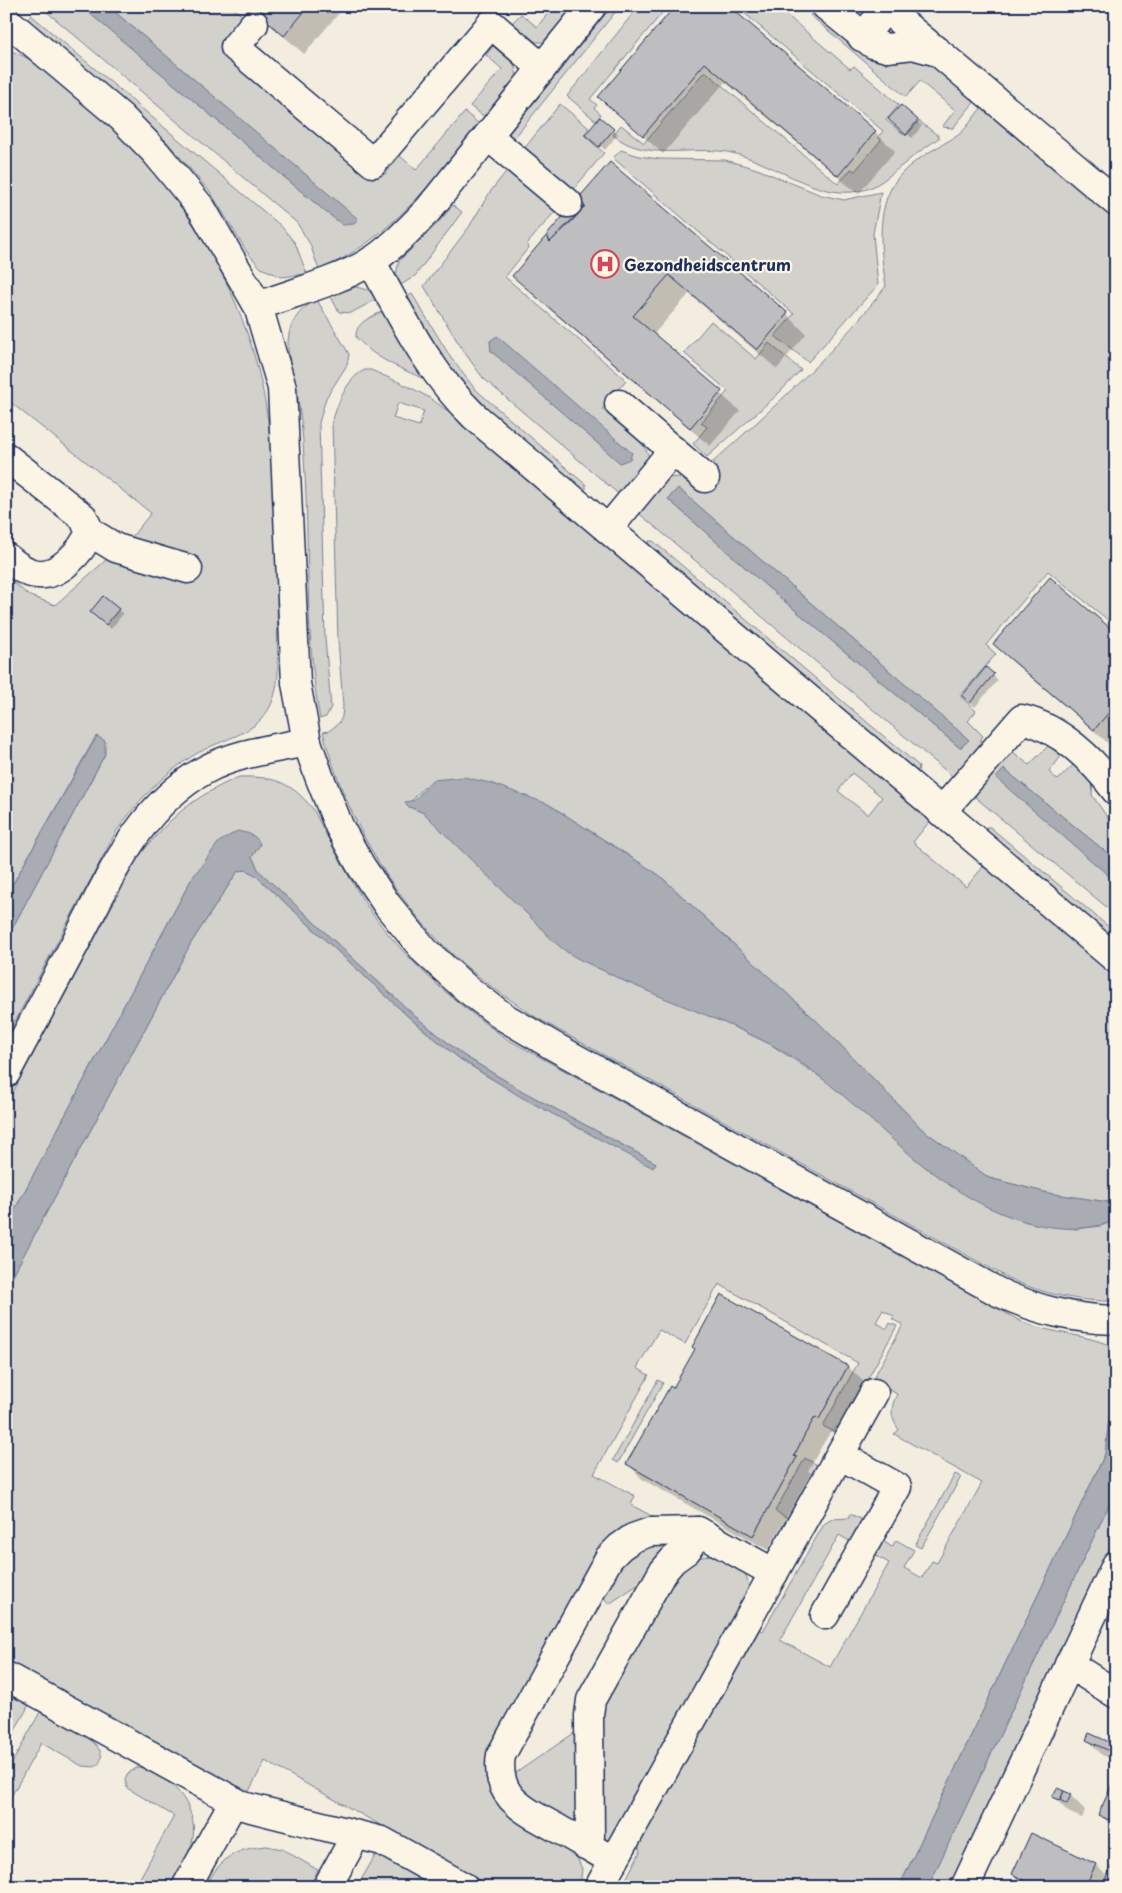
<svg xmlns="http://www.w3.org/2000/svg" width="1122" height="1893" font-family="'Playpen Sans',sans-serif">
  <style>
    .green { fill: #d3d1cc; stroke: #778095; fill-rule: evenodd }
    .water { fill: #a9acb3; stroke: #707a91 }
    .shadow { fill: #0003 }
    .building { fill: #bebec0; stroke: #1b2f5e }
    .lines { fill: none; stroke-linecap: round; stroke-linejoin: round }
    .minor-casing { stroke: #1b2f5e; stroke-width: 31 }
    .minor { stroke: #fcf5e5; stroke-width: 28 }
    .labels { text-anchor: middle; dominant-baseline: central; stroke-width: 4.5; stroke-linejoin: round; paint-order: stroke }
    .poi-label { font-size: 16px; font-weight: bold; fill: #1b2f5e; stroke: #fcf5e5; text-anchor: start }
  </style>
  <rect width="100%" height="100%" fill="#f3ede0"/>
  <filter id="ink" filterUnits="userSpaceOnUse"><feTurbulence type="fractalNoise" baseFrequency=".02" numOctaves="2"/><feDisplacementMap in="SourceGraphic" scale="10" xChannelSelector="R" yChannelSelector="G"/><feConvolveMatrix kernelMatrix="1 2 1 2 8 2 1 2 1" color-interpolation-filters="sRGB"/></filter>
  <g filter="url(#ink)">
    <!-- green -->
    <g class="green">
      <path d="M40 6H81L327 213 357 219 108 6H231L245 18 227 41 372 177 385 174 400 156 416 170 465 112 479 124C434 181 388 241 319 270L310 244 297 223Z"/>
      <polygon points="554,6 574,6 543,42 536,42 512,23 521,14 537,27"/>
      <polygon points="612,6 620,6 512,141 506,137"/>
      <polygon points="639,6 668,6 590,99 597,105 594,108 601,114 596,121 567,96"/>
      <path d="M736 6H776L850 69 854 66 899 105 886 120 906 136 919 121 940 137C928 146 915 154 904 164 889 175 878 188 859 191 815 200 770 159 727 152 688 146 647 162 613 135L621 125 644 143 705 71 838 184 851 169 855 171 881 140 878 137 883 131Z"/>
      <polygon points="815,10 874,58 884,62 896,62 919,59 933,65 975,101 953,128 942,127 955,110 920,81 906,97 810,15"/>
      <polygon points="31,15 281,226 295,243 307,274 282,277 261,268 247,252 211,193 166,141 125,103 27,20"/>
      <polygon points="493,46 514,64 517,76 485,117 470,106 502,69 486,55"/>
      <path d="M6 50C36 55 70 93 94 113 181 187 245 288 265 402 280 490 276 585 278 673 274 739 229 731 188 759 158 779 136 803 116 832L6 1038V940L105 754 96 736 6 896V577L30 596 55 605 131 538 151 513 6 399Z"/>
      <polygon points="560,104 589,128 584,135 604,153 572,191 523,150"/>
      <path d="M982 107 1116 220V610L1108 620 1048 571 986 645 996 654 960 696 976 711 968 721 983 736C979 741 981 745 978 751 972 761 962 771 952 776L635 510 665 478 679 477 699 490 718 466 713 462C774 407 837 351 886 286 880 250 874 201 903 172 918 157 940 146 957 136 966 130 975 115 982 107ZM678 488 969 740 960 748 765 585 668 499Z"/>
      <polygon points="621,150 639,156 659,159 725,160 757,169 821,195 844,200 881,192 873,234 878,285 808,362 775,336 794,314 613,158"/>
      <path d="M509 168 557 209 527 244 529 247 505 277 626 380 602 409C614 419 655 446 648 463 644 475 630 487 622 497L483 378 462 349 424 286 469 227 490 192ZM497 337 621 463 491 351 490 341Z"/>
      <polygon points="453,205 462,212 415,276 401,285 396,274 399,261 438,223"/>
      <polygon points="356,287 368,290 377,299 351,313 339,312 330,295"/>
      <polygon points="412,294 451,358 475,389 586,485 586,489 582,490 467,391 449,367 407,297"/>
      <path d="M317 300 349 354 347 365 326 398 319 423 325 638 331 707 326 717 320 719C304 633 310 545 304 458 303 434 300 410 296 386 293 369 285 352 289 334 292 319 303 306 317 300Z"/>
      <path d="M383 311 424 379C398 367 375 359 356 337 355 322 372 317 383 311Z"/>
      <polygon points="711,321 756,359 769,343 801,370 777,395 707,457 693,444 707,427 701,423 728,391 684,353"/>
      <path d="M365 370H371C407 386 434 395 462 425L930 821 913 842 966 887 984 866 1116 978V1209L1108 1202 1048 1193 989 1178 922 1129 822 1026 659 875 548 804 424 787 407 806 424 813 567 952 626 982 698 1010 770 1044 834 1086 951 1186 988 1207 1027 1222 1076 1229 1101 1226 1116 1220V1301C1078 1302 1043 1294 1008 1278L537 1018C514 1002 490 987 469 969 397 908 347 822 323 732L329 731 339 723 342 717 343 706 338 640 332 423C337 405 347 377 365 370ZM398 403 424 411 419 426 393 418ZM852 773 882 797 868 815 838 791Z"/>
      <polygon points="649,541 653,541 919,766 918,771 914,771 648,545"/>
      <polygon points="1049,745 1062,755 1049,772 1058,780 1074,764 1093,783 1092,795 1116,830 1116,860 1004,769 997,778 1116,882 1116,915 975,797 980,784 1011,750 1029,765"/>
      <path d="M239 777C274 776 291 782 313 809 330 842 347 875 367 906 404 960 454 1002 507 1039L1024 1323C1054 1334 1087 1334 1116 1348V1409L1109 1419 1105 1454 899 1887H622L640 1852 638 1844 759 1629 763 1631 824 1524 832 1519 849 1518 850 1514 863 1520 851 1542 839 1535 780 1640 830 1667 889 1563 875 1555 883 1541 892 1547 896 1540 914 1550 904 1568 922 1578 932 1561 937 1563 982 1483 894 1434 899 1430C890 1416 890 1409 897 1394L872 1381 903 1325 892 1319 894 1316 883 1310 876 1322 887 1329 890 1323 897 1326 840 1429 836 1427 834 1432 823 1426 858 1363 719 1284 685 1344 659 1330 637 1368 649 1375 594 1474 635 1496 631 1505 663 1522 638 1527 491 1764 577 1857 582 1869 580 1887H492L265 1761 248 1793 6 1660V1288L191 943 238 871 246 870 255 875 413 1021 460 1059 490 1078 653 1167 656 1163 524 1092 463 1055 416 1017 259 871 252 857 260 844 192 878 6 1226V1105L137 859C169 818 191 798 239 777Z"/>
      <polygon points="986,827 990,827 1116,933 1116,941 986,831"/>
      <polygon points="658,1380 663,1383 618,1463 613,1460"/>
      <polygon points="805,1458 819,1466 789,1519 775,1511"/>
      <polygon points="955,1474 961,1477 921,1548 915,1545"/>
      <polygon points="1116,1490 1116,1534 951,1887 928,1887"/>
      <polygon points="649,1543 676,1545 648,1578 609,1604 601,1594 620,1561"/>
      <polygon points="710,1555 720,1556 744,1570 749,1586 746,1594 606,1845 600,1842 600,1706 670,1580 687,1561"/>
      <polygon points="6,1693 29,1705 6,1746"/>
      <path d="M40 1712C55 1720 122 1746 95 1767L82 1766 41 1743 6 1806V1774Z"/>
      <polygon points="580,1729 581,1831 531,1804 510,1777"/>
      <path d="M138 1767C169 1773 198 1805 193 1838 190 1855 178 1871 169 1887H135L174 1816 127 1788 125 1779 127 1774Z"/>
      <path d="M267 1846 282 1849 318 1870 309 1887H205C221 1858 233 1849 267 1846Z"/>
      <polygon points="376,1854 435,1887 357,1887"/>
    </g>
    <!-- water -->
    <g class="water">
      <polygon points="81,6 108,6 358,219 354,224 343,225 327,213"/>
      <polygon points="497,336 632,453 630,459 620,463 491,351 490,341"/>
      <polygon points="678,488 969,740 960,748 765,585 668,499"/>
      <polygon points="97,736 105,741 105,754 6,940 6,896"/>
      <polygon points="1004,769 1116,860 1116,882 996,778"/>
      <path d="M464 777 490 783 548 804 659 875 822 1026 922 1129 989 1178 1048 1193 1108 1202 1116 1209V1220C1062 1242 997 1217 951 1186 887 1143 838 1079 768 1043 715 1016 657 998 604 971 592 965 578 960 567 952 552 942 539 925 525 912 491 879 457 847 424 813L407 806 405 802 415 800 432 780Z"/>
      <path d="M237 831C247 833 256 834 260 844L252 857 259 871 416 1017 463 1055 524 1092 656 1163 653 1168 521 1097 460 1059 413 1021 255 875 246 870 238 871 191 943 6 1288V1226L192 878 219 842Z"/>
      <polygon points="1116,1409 1116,1490 928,1887 899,1887 1105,1454 1109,1419"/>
    </g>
    <!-- shadow -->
    <g class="shadow">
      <polygon points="249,6 345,6 304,54"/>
      <polygon points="727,6 875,132 895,151 858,194 725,82 663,154 600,97"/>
      <polygon points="901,107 922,126 912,138 895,124"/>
      <polygon points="613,130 618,134 605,150 592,139"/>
      <polygon points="579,200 787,314 806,334 777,369 689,294 653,335 740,411 710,446 533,295 514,276 553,246 548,236"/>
      <polygon points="103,598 123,614 111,629 96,616"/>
      <polygon points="1116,634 1116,746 1114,748 1014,663 994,644"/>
      <polygon points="986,669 998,680 975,707 968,701"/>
      <polygon points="848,1367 863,1381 834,1433 831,1431 819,1451 808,1471 811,1473 768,1550 642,1479 628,1464 673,1390"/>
      <polygon points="1088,1740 1116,1746 1116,1761 1102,1755"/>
      <polygon points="1116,1779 1116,1830 1099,1814"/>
      <polygon points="1070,1795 1085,1810 1082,1818 1068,1812 1054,1797"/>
      <polygon points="1116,1859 1116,1887 1108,1885 1107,1887 1026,1887 1013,1874 1096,1865 1107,1876"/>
    </g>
    <!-- building -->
    <g class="building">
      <polygon points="249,6 309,6 284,36"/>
      <polygon points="675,6 729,6 876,131 838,176 705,63 643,136 598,97"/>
      <polygon points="901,105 918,120 906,135 888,119"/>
      <polygon points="600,117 614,129 599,147 585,135"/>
      <polygon points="610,162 788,313 757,350 669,275 633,316 722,391 690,428 512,276 547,235 550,242 574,219 585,206 579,201 575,202"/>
      <polygon points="579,201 585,206 550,242 547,235 575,202"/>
      <polygon points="1050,577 1116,633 1116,704 1094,730 993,644"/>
      <polygon points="103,596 119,609 106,625 90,612"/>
      <polygon points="986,667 994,674 970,703 962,696"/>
      <polygon points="721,1294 848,1366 819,1419 815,1417 804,1436 794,1456 797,1457 753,1536 626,1464 670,1386 673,1388 695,1349 692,1347"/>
      <polygon points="1089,1733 1116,1745 1116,1754 1086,1740"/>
      <polygon points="1116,1776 1116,1823 1098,1815"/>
      <polygon points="1057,1788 1064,1791 1060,1800 1052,1797"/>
      <polygon points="1064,1791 1071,1794 1067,1804 1060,1800"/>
      <polygon points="1031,1833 1096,1864 1085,1887 1038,1887 1012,1874"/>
      <polygon points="1116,1856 1116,1880 1113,1886 1104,1882"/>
    </g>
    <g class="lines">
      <defs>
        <g id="minor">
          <polyline points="826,6 873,44 887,48 913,45 938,52 1116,202"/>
          <path d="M6 20 121 117 156 153 202 209 258 306 282 388 296 683 307 742 319 776 339 826 361 866 388 906 425 951 467 989 504 1017 555 1047 998 1292C1037 1310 1073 1319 1116 1320"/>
          <polyline points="254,24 235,47 373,163 491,24 542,68"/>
          <polyline points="862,37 886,9 935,50"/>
          <polyline points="488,136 568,203"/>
          <path d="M371 261C401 315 429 373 474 416L1116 959"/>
          <path d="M258 306C295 292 336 282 370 262 392 248 410 228 428 210L592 6"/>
          <polyline points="619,404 705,478"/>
          <path d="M6 457 83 517 90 532C82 551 59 577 37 574 25 573 15 564 6 557"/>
          <polyline points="608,529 673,450"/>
          <polyline points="90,532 116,548 188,569"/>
          <path d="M941 812 1022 719C1060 728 1093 760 1116 791"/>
          <path d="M6 1073C31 1027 55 981 79 936 112 873 140 806 205 770 236 753 273 749 307 742"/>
          <polyline points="825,1615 897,1487 840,1455"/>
          <polyline points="1069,1664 1116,1694"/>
          <polyline points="6,1676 243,1806 382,1841 464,1887"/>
          <polyline points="585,1845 590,1836 589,1715 591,1700 662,1573 673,1560 687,1550 698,1531"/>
          <path d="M614 1861C596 1851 578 1840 560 1830 527 1811 494 1800 501 1755L609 1558 620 1547 633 1538 650 1532 698 1531 774 1573"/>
          <polyline points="186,1887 234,1801"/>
          <polyline points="327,1887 356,1835"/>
          <polyline points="599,1887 874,1393"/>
          <polyline points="965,1887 1116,1565"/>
        </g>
      </defs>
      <!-- minor casing -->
      <use href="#minor" class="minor-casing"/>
      <!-- minor -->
      <use href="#minor" class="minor"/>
    </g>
  </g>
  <!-- icons -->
  <defs>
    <symbol id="hospital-ring" viewBox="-11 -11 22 22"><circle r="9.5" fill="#fcf5e5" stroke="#d1495b" stroke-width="1.5"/><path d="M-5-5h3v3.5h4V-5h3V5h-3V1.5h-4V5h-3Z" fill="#d1495b"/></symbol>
  </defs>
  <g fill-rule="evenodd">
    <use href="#hospital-ring" x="589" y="248" width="32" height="32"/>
  </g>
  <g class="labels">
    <!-- poi labels -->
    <g class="poi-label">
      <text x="624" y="264">Gezondheidscentrum</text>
    </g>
  </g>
  <!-- margin -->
  <rect width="1122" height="1893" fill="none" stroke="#fcf5e5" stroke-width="25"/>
  <rect x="12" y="12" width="1097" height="1868" fill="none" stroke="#1b2f5e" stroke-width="2" filter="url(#ink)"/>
</svg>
